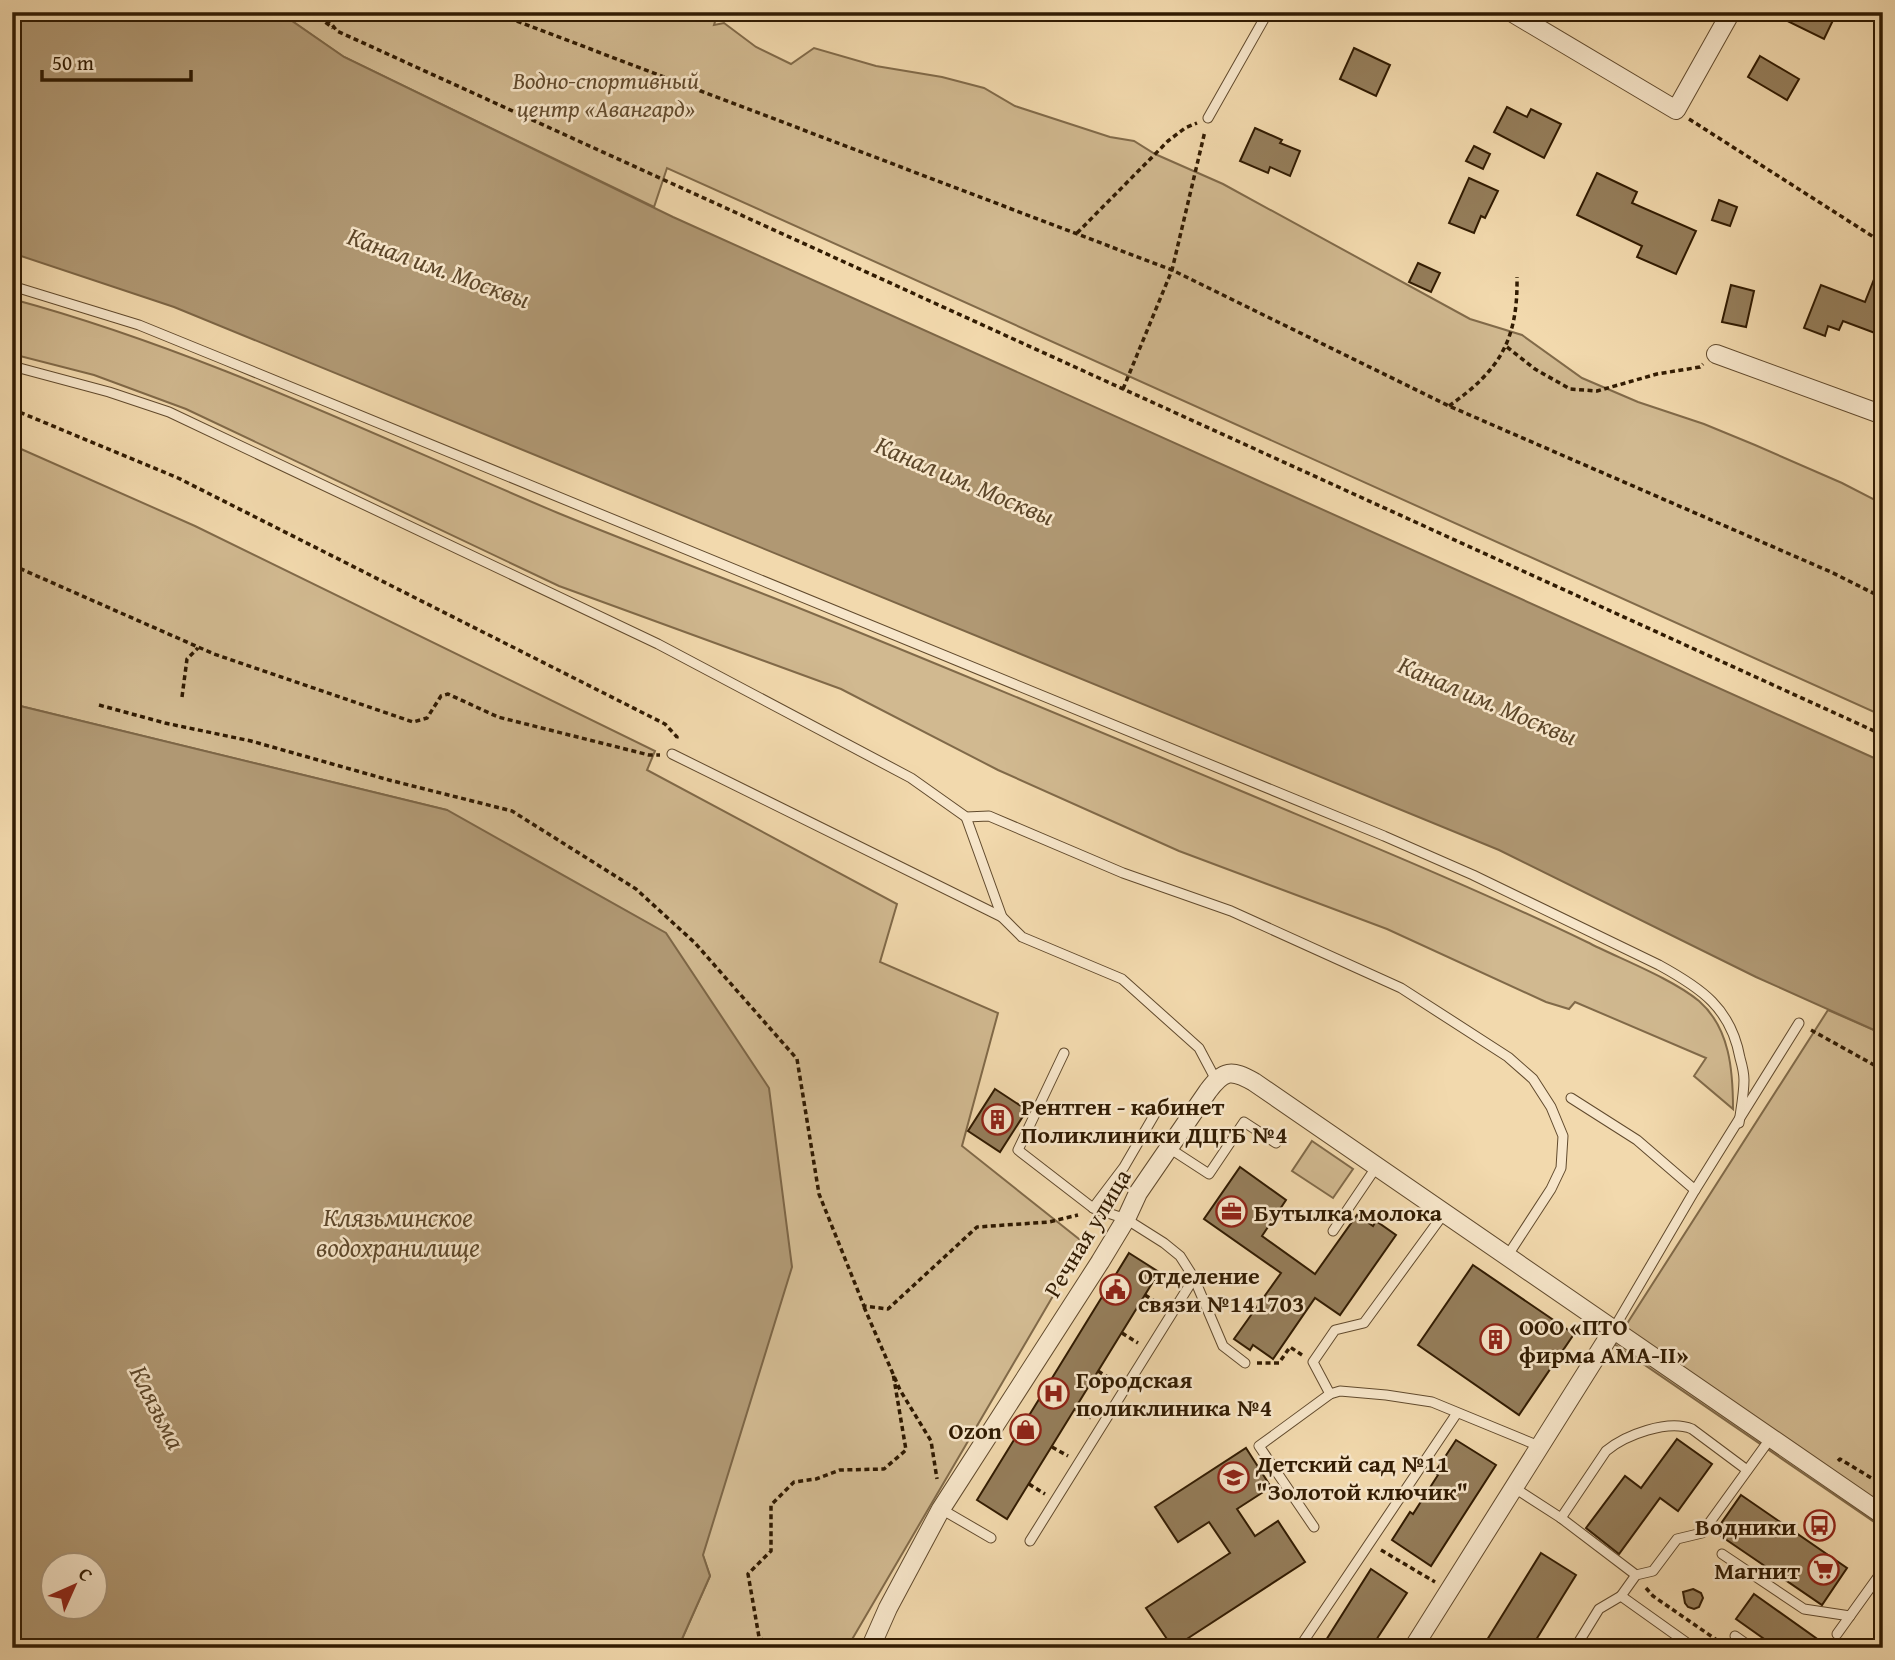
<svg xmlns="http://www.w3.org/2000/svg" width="1895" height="1660" font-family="'Gentium Book Plus',serif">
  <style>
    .green { fill: #d1b990; stroke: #816a49; stroke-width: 2 }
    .water { fill: #b09873; stroke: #7d6646; stroke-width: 2; fill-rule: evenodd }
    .building { fill: #957e5b; stroke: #311b02; stroke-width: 2 }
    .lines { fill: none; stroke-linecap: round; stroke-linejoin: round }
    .lane-casing { stroke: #614a2d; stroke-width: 11 }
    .street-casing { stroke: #614a2d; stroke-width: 20 }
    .path { stroke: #311b02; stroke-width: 3.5; stroke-dasharray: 5 3.5; stroke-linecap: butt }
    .lane { stroke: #f7e6ca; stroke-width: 9 }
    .street { stroke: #f7e6ca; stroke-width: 18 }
    .labels { text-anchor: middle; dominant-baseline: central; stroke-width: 5; stroke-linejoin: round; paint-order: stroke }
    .park-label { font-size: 24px; font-style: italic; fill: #614a2d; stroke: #f7e6ca }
    .poi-label { font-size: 24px; font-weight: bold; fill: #311b02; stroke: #f7e6ca; text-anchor: start }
    .street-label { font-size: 24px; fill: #311b02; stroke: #f7e6ca }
    .water-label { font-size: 26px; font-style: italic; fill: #5d472a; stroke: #f7e6ca }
  </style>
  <rect width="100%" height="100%" fill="#f2d9ad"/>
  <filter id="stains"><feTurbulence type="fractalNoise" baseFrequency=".00286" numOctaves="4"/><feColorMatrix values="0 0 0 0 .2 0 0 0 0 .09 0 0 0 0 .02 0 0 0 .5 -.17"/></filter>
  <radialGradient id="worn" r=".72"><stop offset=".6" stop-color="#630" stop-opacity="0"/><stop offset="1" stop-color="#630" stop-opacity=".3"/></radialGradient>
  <!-- green -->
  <g class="green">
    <polygon points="279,12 718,12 714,25 724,23 756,47 791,64 814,48 876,66 942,77 984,88 1015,106 1110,137 1134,141 1155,154 1223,184 1470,319 1522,335 1582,378 1638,402 1704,424 1755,445 1842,483 1883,504 1883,716 667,168 654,207 344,57"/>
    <path d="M12 299C201 350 378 437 558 513 636 545 716 575 794 606 946 667 1096 730 1246 793 1360 841 1475 888 1587 942 1620 959 1671 978 1699 1001 1730 1028 1733 1071 1733 1109L1694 1076 1706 1058 1575 1002 1569 1009 1546 1002 1387 929 1179 851 998 770 841 689 559 586 186 409 94 375 12 354Z"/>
    <polygon points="12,445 195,526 655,751 647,770 897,904 880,962 998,1013 962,1146 1084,1243 847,1648 678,1648 710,1576 447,810 12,704"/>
    <polygon points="1828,1010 1883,1034 1883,1528 1614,1344"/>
    <polygon points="1312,1141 1353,1169 1333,1198 1292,1171"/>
  </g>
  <!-- water -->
  <g class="water">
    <polygon points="12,12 279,12 344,57 673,217 1883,762 1883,1034 1756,977 1499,850 174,307 12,253"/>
    <path d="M12 704 447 810 666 933 769 1088 792 1267 703 1555 710 1576 678 1648H12ZM52 1566H94V1608H52Z"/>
  </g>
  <!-- building -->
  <g class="building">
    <polygon points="1769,12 1837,12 1824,39"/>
    <polygon points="1354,48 1390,65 1376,96 1340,79"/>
    <polygon points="1760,56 1799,79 1787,100 1748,77"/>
    <polygon points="1507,107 1527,117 1531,109 1561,124 1544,158 1494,132"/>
    <polygon points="1255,128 1282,140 1280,143 1300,151 1290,176 1270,167 1268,173 1240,161"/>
    <polygon points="1474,146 1490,154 1483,169 1466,161"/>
    <polygon points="1597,173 1637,192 1632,203 1696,231 1676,274 1637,257 1642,246 1577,215"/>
    <polygon points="1469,178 1498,191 1485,218 1481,216 1474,233 1449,223"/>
    <polygon points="1719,200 1737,207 1730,226 1712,220"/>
    <polygon points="1882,259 1883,336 1843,321 1839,330 1828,326 1825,336 1804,328 1821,285 1865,302"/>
    <polygon points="1418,263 1440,273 1431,292 1409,282"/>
    <polygon points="1731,285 1754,291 1746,327 1722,322"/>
    <polygon points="995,1089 1027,1110 1000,1152 968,1131"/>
    <polygon points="1240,1167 1286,1200 1262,1236 1315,1274 1357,1215 1373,1226 1376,1221 1396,1235 1340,1315 1315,1298 1273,1359 1253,1345 1250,1350 1234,1339 1281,1273 1204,1219"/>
    <polygon points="1129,1253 1159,1272 1007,1519 977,1500"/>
    <polygon points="1473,1265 1574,1334 1519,1415 1418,1345"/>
    <polygon points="1677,1439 1712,1464 1678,1511 1660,1498 1619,1554 1586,1528 1625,1476 1641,1488"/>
    <polygon points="1456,1440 1496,1465 1431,1566 1392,1540 1410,1512 1413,1514 1438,1475 1435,1472"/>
    <polygon points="1246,1448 1271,1487 1237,1509 1255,1536 1278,1521 1305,1562 1173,1648 1146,1608 1230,1553 1209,1522 1178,1542 1155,1507"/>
    <polygon points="1741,1495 1847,1568 1822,1605 1715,1532"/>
    <polygon points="1541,1553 1576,1575 1563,1596 1531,1648 1482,1648"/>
    <polygon points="1371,1569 1407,1593 1378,1637 1372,1648 1321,1648"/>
    <polygon points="1693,1589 1701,1593 1703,1598 1699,1607 1694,1609 1688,1607 1685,1603 1683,1592"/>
    <polygon points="1754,1594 1830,1648 1777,1648 1736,1619"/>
  </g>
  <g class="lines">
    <defs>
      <g id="lane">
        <polyline points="1208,118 1268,12"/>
        <path d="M12 286 139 325 225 360 1384 836 1473 875 1659 965C1701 988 1731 1008 1740 1058 1742 1065 1744 1073 1744 1080 1744 1093 1741 1109 1739 1123"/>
        <polyline points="12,366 109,392 169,412 658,644 911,778 966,817 989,816 1123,873 1231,911 1401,988 1508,1057 1533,1079 1551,1107 1563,1136 1561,1168 1551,1189 1508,1255"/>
        <polyline points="672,754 1002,917"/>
        <polyline points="966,817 1002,917 1022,937 1122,979 1199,1048 1216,1080"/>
        <polyline points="1571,1098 1637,1140 1695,1190"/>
        <polyline points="1169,1148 1209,1174 1244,1122 1276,1143"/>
        <polyline points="1093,1208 1124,1167 1156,1112"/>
        <polyline points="1333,1231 1377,1166"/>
        <polyline points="1194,1278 1223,1346 1245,1363"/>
        <polyline points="1613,1330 1695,1190 1799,1023"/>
        <polyline points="1330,1394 1313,1362 1335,1330 1364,1323 1445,1212"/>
        <path d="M1513 1487 1561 1518 1606 1451C1625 1435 1668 1419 1692 1429L1747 1470"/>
        <polyline points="941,1509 991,1538"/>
        <polyline points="1561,1518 1636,1575"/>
        <polyline points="1314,1527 1259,1446 1330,1394 1340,1391 1386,1395 1432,1402 1539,1446"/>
        <polyline points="1030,1541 1194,1278 1180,1256 1164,1243 1126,1219 1093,1208 1018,1150 1064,1053"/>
        <polyline points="1722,1554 1804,1609 1850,1616"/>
        <polyline points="1837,1634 1883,1570"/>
        <polyline points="1735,1636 1752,1648"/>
        <polyline points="1299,1648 1457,1413"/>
        <polyline points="1575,1648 1599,1609 1621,1596"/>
        <polyline points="1694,1648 1621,1596 1636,1575 1653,1571 1677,1539 1702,1533 1770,1439"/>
      </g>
      <g id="street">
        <polyline points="1511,12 1676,110 1731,12"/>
        <polyline points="1716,354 1883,415"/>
        <path d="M875 1648 873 1642 888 1608 941 1509 1100 1262 1126 1219 1138 1193 1208 1091C1224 1070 1231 1069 1254 1082L1883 1515"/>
        <polyline points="1413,1648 1613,1330"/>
      </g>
    </defs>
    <!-- lane casing -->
    <use href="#lane" class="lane-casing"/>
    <!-- street casing -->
    <use href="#street" class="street-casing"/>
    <!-- path -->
    <g class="path">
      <polyline points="312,12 333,28"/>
      <polyline points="322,12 337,31 1883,735"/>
      <polyline points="493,12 1172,270 1449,406 1831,572 1883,598"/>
      <polyline points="1689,119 1883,243"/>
      <polyline points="1077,233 1168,141 1185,128 1197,123"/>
      <polyline points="1507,347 1535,369 1570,389 1597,391 1657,374 1700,367 1703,364"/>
      <polyline points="1123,389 1172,270 1205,131"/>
      <path d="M1449 406C1500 370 1518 340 1517 277"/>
      <polyline points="12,409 178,478 665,724 677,737 676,741"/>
      <polyline points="12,565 214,654 413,722 427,718 441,696 448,694 498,717 649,755 660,755"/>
      <polyline points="182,697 187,659 198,648"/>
      <polyline points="99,705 165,723 251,741 389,780 512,811 636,889 695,943 797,1059 819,1194 864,1306 888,1309 977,1227 1049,1222 1078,1215"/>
      <polyline points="1811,1030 1883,1070"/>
      <polyline points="1145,1295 1161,1305"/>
      <polyline points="864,1307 900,1390 931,1441 937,1479"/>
      <polyline points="1122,1333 1138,1343"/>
      <polyline points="1257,1363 1279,1363 1290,1347 1302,1355"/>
      <polyline points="1098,1371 1114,1381"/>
      <polyline points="1075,1409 1091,1418"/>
      <polyline points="1052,1447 1068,1456"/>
      <polyline points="1838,1461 1840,1459 1883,1485"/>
      <polyline points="1029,1484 1045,1494"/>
      <polyline points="1381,1550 1435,1582"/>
      <polyline points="1646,1588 1653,1596 1724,1645"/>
      <polyline points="1374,1644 1380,1648"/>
      <polyline points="771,1648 759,1637 748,1574 771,1551 771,1505 794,1482 816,1479 840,1470 884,1469 906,1450 893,1373"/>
    </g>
    <!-- lane -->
    <use href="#lane" class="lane"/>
    <!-- street -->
    <use href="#street" class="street"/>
  </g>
  <!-- icons -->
  <defs>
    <symbol id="building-ring" viewBox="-11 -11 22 22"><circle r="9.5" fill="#f7e6ca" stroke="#8f2418" stroke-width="1.5"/><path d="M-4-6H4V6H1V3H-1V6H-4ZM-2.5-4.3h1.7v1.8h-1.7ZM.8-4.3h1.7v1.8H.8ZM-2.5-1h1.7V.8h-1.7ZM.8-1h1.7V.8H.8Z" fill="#8f2418"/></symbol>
    <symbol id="office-ring" viewBox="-11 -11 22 22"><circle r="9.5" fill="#f7e6ca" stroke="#8f2418" stroke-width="1.5"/><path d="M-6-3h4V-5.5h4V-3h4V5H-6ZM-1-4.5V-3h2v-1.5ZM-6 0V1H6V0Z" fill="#8f2418"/></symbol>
    <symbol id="civic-ring" viewBox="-11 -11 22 22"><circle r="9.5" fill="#f7e6ca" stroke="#8f2418" stroke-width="1.5"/><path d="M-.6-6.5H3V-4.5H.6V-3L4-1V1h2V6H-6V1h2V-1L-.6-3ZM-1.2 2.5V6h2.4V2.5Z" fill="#8f2418"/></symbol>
    <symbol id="hospital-ring" viewBox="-11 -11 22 22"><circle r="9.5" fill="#f7e6ca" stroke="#8f2418" stroke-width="1.5"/><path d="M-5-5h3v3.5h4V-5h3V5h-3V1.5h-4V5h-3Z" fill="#8f2418"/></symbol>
    <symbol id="shop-ring" viewBox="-11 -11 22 22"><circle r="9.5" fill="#f7e6ca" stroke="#8f2418" stroke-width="1.5"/><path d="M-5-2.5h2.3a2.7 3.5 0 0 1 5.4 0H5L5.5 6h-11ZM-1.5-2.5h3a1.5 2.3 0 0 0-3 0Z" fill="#8f2418"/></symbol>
    <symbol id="school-ring" viewBox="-11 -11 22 22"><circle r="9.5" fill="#f7e6ca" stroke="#8f2418" stroke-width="1.5"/><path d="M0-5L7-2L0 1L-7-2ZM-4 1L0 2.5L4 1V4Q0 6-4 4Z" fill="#8f2418"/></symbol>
    <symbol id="bus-ring" viewBox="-11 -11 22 22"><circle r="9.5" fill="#f7e6ca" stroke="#8f2418" stroke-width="1.5"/><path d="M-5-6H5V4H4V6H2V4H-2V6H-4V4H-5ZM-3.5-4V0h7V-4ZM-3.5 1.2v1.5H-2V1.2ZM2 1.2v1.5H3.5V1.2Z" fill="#8f2418"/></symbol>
    <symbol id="supermarket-ring" viewBox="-11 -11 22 22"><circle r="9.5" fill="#f7e6ca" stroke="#8f2418" stroke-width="1.5"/><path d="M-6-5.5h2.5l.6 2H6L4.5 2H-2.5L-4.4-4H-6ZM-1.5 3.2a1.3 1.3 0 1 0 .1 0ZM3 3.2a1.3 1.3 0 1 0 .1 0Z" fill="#8f2418"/></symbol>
  </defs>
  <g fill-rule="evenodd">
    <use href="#building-ring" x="980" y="1102" width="35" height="35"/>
    <use href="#office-ring" x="1214" y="1194" width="35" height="35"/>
    <use href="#civic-ring" x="1098" y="1272" width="35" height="35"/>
    <use href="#building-ring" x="1478" y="1322" width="35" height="35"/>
    <use href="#hospital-ring" x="1036" y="1376" width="35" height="35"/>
    <use href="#shop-ring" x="1008" y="1412" width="35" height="35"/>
    <use href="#school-ring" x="1216" y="1460" width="35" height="35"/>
    <use href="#bus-ring" x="1802" y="1508" width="35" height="35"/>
    <use href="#supermarket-ring" x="1806" y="1552" width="35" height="35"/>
  </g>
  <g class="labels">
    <!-- park labels -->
    <g class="park-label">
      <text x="606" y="80">Водно-спортивный<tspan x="606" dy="28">центр «Авангард»</tspan></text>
    </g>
    <!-- poi labels -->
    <g class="poi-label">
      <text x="1021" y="1106">Рентген - кабинет<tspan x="1021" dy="28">Поликлиники ДЦГБ №4</tspan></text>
      <text x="1254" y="1212">Бутылка молока</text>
      <text x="1138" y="1275">Отделение<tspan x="1138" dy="28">связи №141703</tspan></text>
      <text x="1519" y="1326">ООО «ПТО<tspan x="1519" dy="28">фирма АМА-II»</tspan></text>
      <text x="1076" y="1379">Городская<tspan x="1076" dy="28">поликлиника №4</tspan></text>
      <text x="1002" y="1430" text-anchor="end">Ozon</text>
      <text x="1256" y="1463">Детский сад №11<tspan x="1256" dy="28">"Золотой ключик"</tspan></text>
      <text x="1796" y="1526" text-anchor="end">Водники</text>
      <text x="1800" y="1570" text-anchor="end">Магнит</text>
    </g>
    <!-- street labels -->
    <g class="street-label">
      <text transform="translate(1087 1233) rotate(-59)">Речная улица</text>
    </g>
    <!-- water labels -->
    <g class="water-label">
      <text transform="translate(439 267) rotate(20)">Канал им. Москвы</text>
      <text transform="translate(965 480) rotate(23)">Канал им. Москвы</text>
      <text transform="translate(1488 700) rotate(23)">Канал им. Москвы</text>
      <text x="398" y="1216">Клязьминское<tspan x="398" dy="30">водохранилище</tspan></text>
      <text transform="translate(158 1407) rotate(63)">Клязьма</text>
    </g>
  </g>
  <!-- margin -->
  <rect width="1895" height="1660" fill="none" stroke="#f2d9ad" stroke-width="42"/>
  <rect x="14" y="14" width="1867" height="1632" fill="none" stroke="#311b02" stroke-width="3.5"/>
  <rect x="21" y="21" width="1853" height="1618" fill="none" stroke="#311b02" stroke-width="2"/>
  <!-- north arrow -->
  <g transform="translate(74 1586) rotate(45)"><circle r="33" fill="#f7e6ca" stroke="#a8957a" stroke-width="2"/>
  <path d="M0-5L12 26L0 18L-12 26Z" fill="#8f2418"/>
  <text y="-10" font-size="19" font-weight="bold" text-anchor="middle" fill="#311b02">С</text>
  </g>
  <!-- scale -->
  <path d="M42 70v10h149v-10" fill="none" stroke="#311b02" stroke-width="3.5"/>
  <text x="52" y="70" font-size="21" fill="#311b02" stroke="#f7e6ca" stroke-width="5" paint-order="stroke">50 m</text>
  <rect width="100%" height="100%" filter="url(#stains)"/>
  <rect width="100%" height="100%" fill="url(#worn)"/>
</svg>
